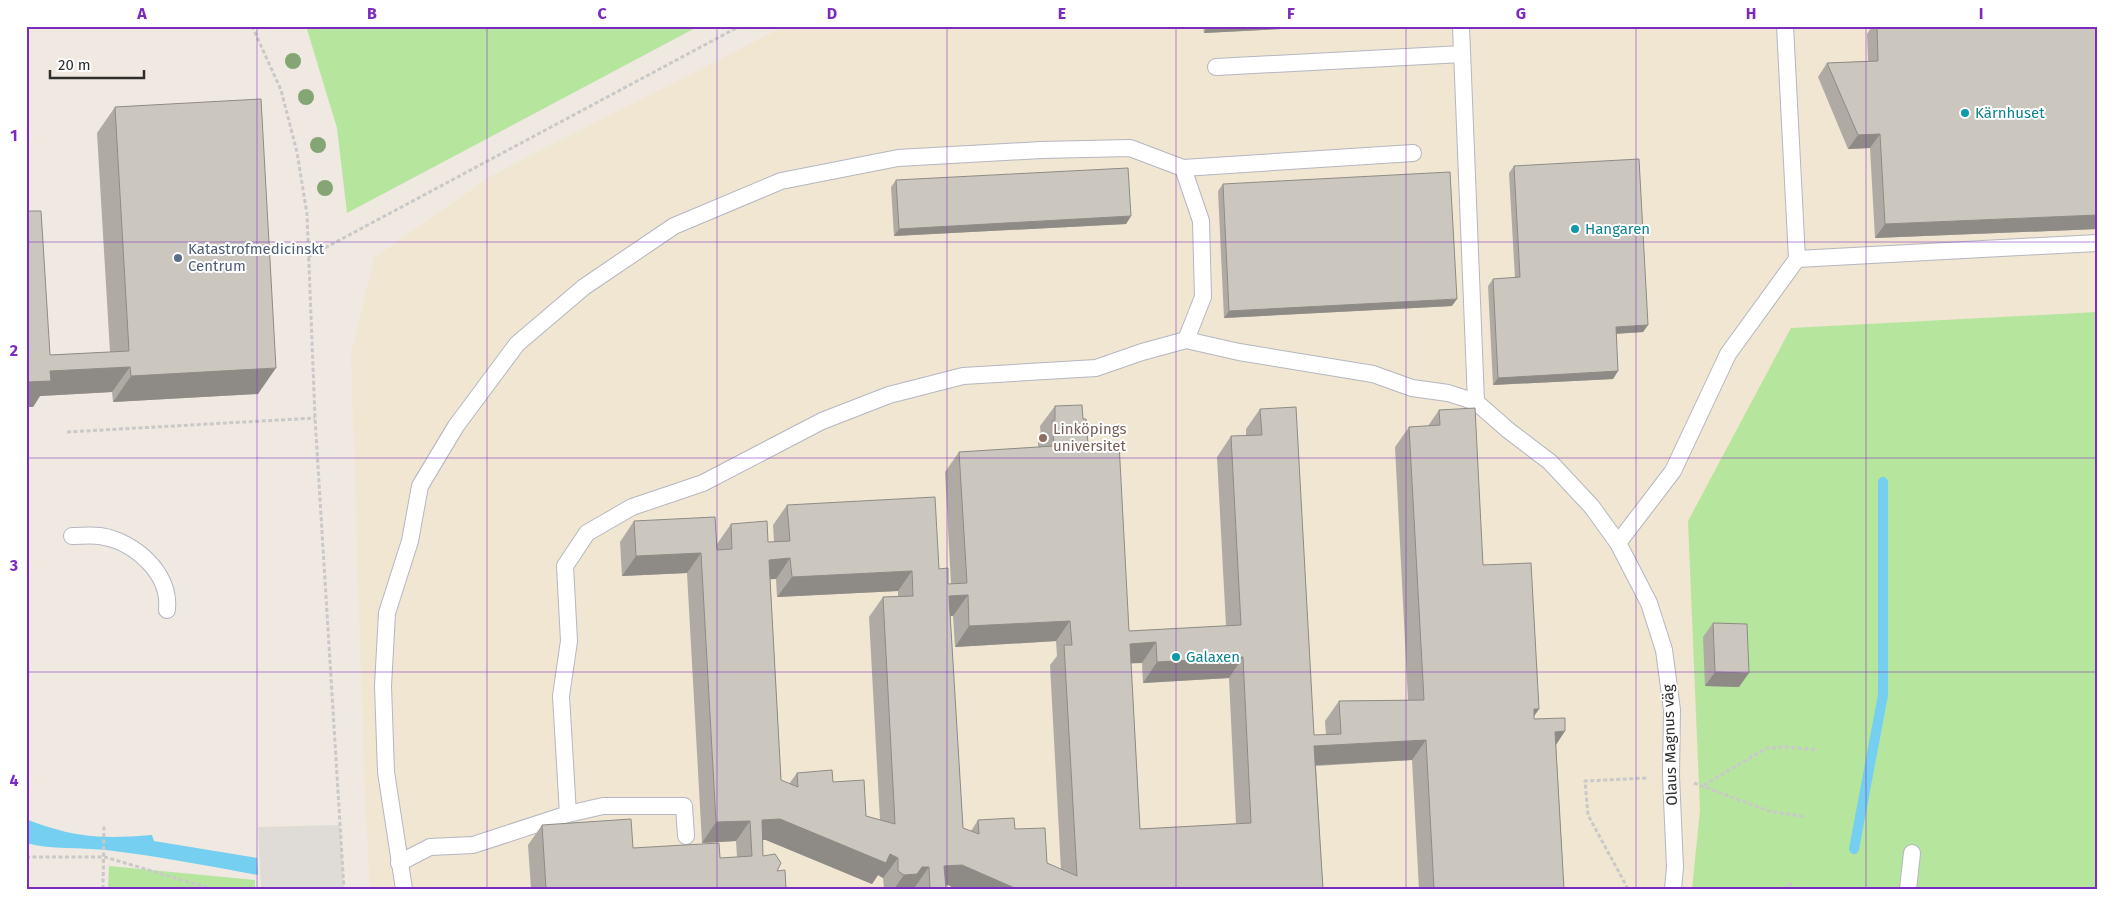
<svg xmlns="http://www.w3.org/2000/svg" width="2123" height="915" font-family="'Fira Sans',sans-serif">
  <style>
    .education { fill: #f0e6d1 }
    .green { fill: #b6e59e }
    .plaza { fill: #dfdcd8 }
    .water { fill: #75cff0 }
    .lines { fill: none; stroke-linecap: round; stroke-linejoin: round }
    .stream { stroke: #75cff0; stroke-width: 10 }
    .service-casing { stroke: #b4b7c1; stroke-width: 18 }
    .path { stroke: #c9c9c9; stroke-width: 3; stroke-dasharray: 4 2.5; stroke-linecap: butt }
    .service { stroke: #fff; stroke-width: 16 }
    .tree { fill: #84a574 }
    .wall { fill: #afaba4; fill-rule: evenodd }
    .shaded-wall { fill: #8e8b86 }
    .building { fill: #cbc7bf; stroke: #8e8b86; fill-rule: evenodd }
    .grid { fill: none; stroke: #7b2cbf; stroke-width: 1; stroke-opacity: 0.55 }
    .culture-dot { fill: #0f9aa8; stroke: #fff; stroke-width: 2 }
    .service-dot { fill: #5c6f8a; stroke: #fff; stroke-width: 2 }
    .education-dot { fill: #8d6e63; stroke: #fff; stroke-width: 2 }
    .labels { text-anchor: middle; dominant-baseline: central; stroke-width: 4; stroke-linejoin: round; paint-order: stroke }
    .culture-label { font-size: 15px; fill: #0d838f; stroke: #fff; text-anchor: start }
    .service-label { font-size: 15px; fill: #4e5e75; stroke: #fff; text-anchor: start }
    .education-label { font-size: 15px; fill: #785e54; stroke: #fff; text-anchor: start }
    .street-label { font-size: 15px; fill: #2e2e2e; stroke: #fff }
    .neatline { fill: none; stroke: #7b2cbf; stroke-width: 2 }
    .grid-label { font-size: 16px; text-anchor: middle; font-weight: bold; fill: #7b2cbf }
  </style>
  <rect width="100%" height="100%" fill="#efe9e1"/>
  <!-- education -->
  <polygon class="education" points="785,26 2097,26 2097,312 1792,328 1700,810 1692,889 370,889 364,769 351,355 374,258 491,176"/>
  <!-- green -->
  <g class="green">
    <polygon points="306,26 699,26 347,213 337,128"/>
    <polygon points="2097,312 2097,889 1692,889 1700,810 1688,521 1791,328"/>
    <polygon points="109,866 255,880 255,889 108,889"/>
  </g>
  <!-- plaza -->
  <polygon class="plaza" points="340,825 344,889 261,889 258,827"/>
  <!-- water -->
  <path class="water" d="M26 819C74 838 102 839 152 835L154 841 257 858 258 875C208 866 157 856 106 850 79 847 53 850 26 843Z"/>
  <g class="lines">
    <!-- stream -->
    <polyline class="stream" points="1854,849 1883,695 1883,482"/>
    <defs>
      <g id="service">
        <polyline points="1461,26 1476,402"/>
        <polyline points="1216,67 1462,54"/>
        <polyline points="1183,168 1413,153"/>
        <polyline points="1797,259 2097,243"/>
        <path d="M72 536C81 536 91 535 100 536 134 541 171 573 167 610"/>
        <polyline points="1618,543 1673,471 1728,354 1797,259 1785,26"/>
        <polyline points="568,814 603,806 684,806 686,836"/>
        <polyline points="399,863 430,847 473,845 568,814 561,696 569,641 565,566 587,533 632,507 703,483 822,421 889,395 963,376 1096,368 1142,352 1186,340 1239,352 1373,374 1412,388 1448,393 1476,402 1508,430 1550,462 1592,507 1618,543 1649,603 1664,650 1672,710 1671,776 1675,867 1673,889"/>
        <polyline points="404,889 386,772 383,686 387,613 410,541 420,486 456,426 517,344 584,287 674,226 781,181 898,158 1041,150 1130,148 1183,168 1201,221 1203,297 1186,340"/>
        <polyline points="1908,889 1912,853"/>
      </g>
    </defs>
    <!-- service casing -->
    <use href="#service" class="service-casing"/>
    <!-- path -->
    <g class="path">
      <polyline points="252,26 281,90 297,152 307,214 315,418 344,889"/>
      <polyline points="308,257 740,26"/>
      <polyline points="67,432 315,418"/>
      <polyline points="1694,783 1769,811 1806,817"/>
      <polyline points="1704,785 1767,748 1787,747 1818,750"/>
      <polyline points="26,857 105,857 212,889"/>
      <polyline points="103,889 104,826"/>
      <polyline points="1628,889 1588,815 1585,781 1647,778"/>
      <polyline points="1783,889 1794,882"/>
    </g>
    <!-- service -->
    <use href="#service" class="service"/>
  </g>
  <!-- trees -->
  <g class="tree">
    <circle cx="293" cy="61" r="8"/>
    <circle cx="306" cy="97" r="8"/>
    <circle cx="318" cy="145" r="8"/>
    <circle cx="325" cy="188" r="8"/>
  </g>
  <!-- wall -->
  <g class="wall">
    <polygon points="1203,26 1283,26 1281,29 1204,33"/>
    <polygon points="1872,26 2097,26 2097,229 1875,238 1870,148 1848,149 1818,77 1827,63 1868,61 1867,34"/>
    <polygon points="115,107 258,394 113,402 112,392 40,396 33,407 50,355 110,352 97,133"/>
    <polygon points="1514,166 1648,325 1643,332 1616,334 1618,371 1613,379 1493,385 1488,286 1493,279 1515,278 1509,173"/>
    <polygon points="896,180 1131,216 1126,224 894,236 891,187"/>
    <polygon points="1223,184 1452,306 1224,318 1218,191"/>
    <path d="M1055 406 1083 419 1088 444 1129 631 1226 626 1217 457 1231 436H1246V429L1260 409 1314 735H1326L1325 721 1339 701 1408 700 1395 447 1409 427 1428 426 1439 410 1483 565 1539 709 1534 716V719L1565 731 1556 745 1564 889H1419L1412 760 1316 766 1323 889 948 885 945 886 946 889H915V887L908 888 907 889H884L883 878 878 875 872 884 766 840H762L763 856 777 871 786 889H531L528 845 542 825 633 848 720 858 737 857 736 841 702 843 687 573 622 576 620 542 634 521 717 544 731 524 768 542H774L773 525 787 505 939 569 948 584H951L945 472 959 452 1038 447V441L1041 437 1040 426ZM770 579H776L777 597 898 591V596L883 597 869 617 880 820 866 816 833 782 797 773 789 784 781 780ZM950 616H953L955 647 1056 641 1057 656 1050 665 1061 870 1047 863 1015 829 978 820 971 831 963 828ZM1131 663H1142L1143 683 1229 678 1236 824 1140 829Z"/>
    <polygon points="1713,623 1739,687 1705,686 1703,637"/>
  </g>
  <!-- shaded-wall -->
  <g class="shaded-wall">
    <polygon points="1208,26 1283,26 1281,29 1204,33"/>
    <polygon points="1880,134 1870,148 1848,149 1858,135"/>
    <polygon points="2097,215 2097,229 1875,238 1885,224"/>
    <polygon points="1131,216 1126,224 894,236 899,229"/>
    <polygon points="1457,299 1452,306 1224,318 1229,311"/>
    <polygon points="1648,325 1643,332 1611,334 1616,327"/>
    <polygon points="130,367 112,392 40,396 33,407 26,407 26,382 50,371"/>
    <polygon points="276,368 258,394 113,402 131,376"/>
    <polygon points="1618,371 1613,379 1493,385 1498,378"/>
    <polygon points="701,553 687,573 622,576 636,556"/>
    <polygon points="790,558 776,579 755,580 769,560"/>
    <polygon points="912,571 898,591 777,597 792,577"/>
    <polygon points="968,595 953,616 935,617 949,596"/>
    <polygon points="1070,621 1056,641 955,647 969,626"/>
    <polygon points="1156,642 1142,663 1116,664 1130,644"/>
    <polygon points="1243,657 1229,678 1143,683 1157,662"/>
    <polygon points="1715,672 1749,673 1739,687 1705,686"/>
    <polygon points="1534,709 1539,709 1525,729"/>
    <polygon points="1565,731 1551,752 1555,732"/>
    <polygon points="1426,740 1412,760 1300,766 1314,746"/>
    <polygon points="780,819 890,854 898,858 883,878 878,875 872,884 766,840 751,840 762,820"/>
    <polygon points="750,821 736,841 702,843 716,822"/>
    <polygon points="962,865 1017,889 955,889 948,885 930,886 944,866"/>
    <polygon points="922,867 929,867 915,887 908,888 907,889 894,889 904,875"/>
  </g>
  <!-- building -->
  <g class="building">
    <polygon points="1877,26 2097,26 2097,215 1885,224 1880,134 1858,135 1827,63 1878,61"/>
    <polygon points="261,99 276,368 131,376 130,367 50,371 51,381 26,382 26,211 41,211 50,355 129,351 115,107"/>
    <polygon points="1639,159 1648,325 1616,327 1618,371 1498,378 1493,279 1520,277 1514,166"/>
    <polygon points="1128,168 1131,216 899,229 896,180"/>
    <polygon points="1450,172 1457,299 1229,311 1223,184"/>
    <path d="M1082 405 1083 419H1086L1088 444 1119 443 1129 631 1241 625 1231 436 1262 435 1260 409 1296 407 1314 735 1341 734 1339 701 1424 700 1409 427 1440 425 1439 410 1475 408 1483 565 1531 563 1539 709H1534V719L1565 718V731L1555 732 1564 889H1434L1426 740 1314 746 1323 889H1017L962 865 944 866 946 889H930L929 867H922L917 874 904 875 898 871V858L890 854 886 863 780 819 762 820 763 856 775 854 781 863 777 871 785 870 786 889H546L542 825 631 819 633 848 719 843 720 858 752 856 750 821 716 822 701 553 636 556 634 521 715 517 717 550 732 549 731 524 767 521 768 542 790 541 787 505 935 497 939 569 948 568V584L967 583 959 452 1054 446 1052 421 1055 420V406ZM790 558 792 577 912 571 913 596 883 597 895 824 866 816 864 780 833 782 832 770 797 773 798 787 781 780 769 560ZM968 595 969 626 1070 621 1072 645H1064L1077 876 1047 863 1045 828 1015 829 1014 818 978 820 979 834 963 828 949 596ZM1156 642 1157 662 1243 657 1251 823 1140 829 1130 644Z"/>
    <polygon points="1713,623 1747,624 1749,673 1715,672"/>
  </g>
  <!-- grid -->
  <path class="grid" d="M257 26V889M487 26V889M717 26V889M947 26V889M1176 26V889M1406 26V889M1636 26V889M1866 26V889M26 242H2097M26 458H2097M26 672H2097"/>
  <!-- markers -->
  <g class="culture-dot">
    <circle cx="1965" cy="113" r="5"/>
    <circle cx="1575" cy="229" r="5"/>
    <circle cx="1176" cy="657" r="5"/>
  </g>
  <circle class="service-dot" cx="178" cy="258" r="5"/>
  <circle class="education-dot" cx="1043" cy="438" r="5"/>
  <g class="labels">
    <!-- culture labels -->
    <g class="culture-label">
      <text x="1975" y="113">Kärnhuset</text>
      <text x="1585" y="229">Hangaren</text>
      <text x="1186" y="657">Galaxen</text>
    </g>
    <!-- service labels -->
    <g class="service-label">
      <text x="188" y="249">Katastrofmedicinskt<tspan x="188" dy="17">Centrum</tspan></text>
    </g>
    <!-- education labels -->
    <g class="education-label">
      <text x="1053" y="429">Linköpings<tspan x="1053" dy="17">universitet</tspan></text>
    </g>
    <!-- street labels -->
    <g class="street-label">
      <text transform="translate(1670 745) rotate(-92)">Olaus Magnus väg</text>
    </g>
  </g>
  <!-- border -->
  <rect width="2123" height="915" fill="none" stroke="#ffffff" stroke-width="55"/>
  <!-- scale -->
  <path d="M50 70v8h94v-8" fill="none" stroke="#2e2e2e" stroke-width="2.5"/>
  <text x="58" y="70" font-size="15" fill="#2e2e2e" stroke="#ffffff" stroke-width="4" paint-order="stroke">20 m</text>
  <rect x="28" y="28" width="2068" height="860" class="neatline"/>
  <g class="grid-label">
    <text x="142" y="19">A</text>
    <text x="372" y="19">B</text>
    <text x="602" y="19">C</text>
    <text x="832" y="19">D</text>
    <text x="1062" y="19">E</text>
    <text x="1291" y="19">F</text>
    <text x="1521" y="19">G</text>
    <text x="1751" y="19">H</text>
    <text x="1981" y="19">I</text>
    <text x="14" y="141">1</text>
    <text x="14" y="356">2</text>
    <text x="14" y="571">3</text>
    <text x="14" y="786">4</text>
  </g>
</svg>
